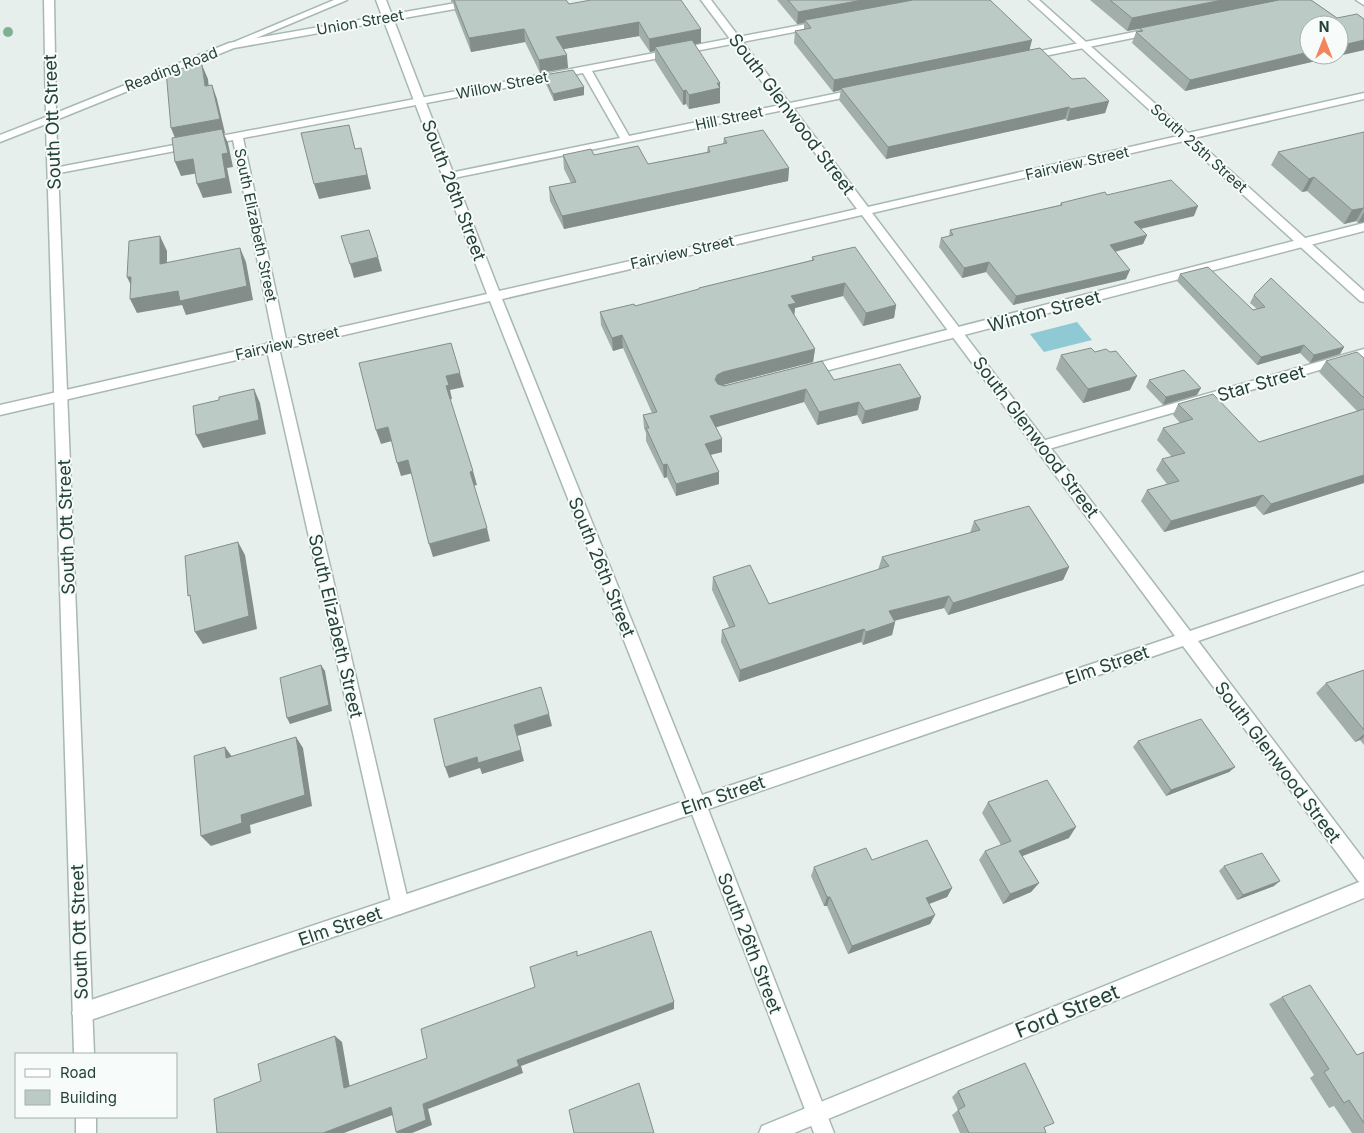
<svg xmlns="http://www.w3.org/2000/svg" width="1364" height="1133" font-family="Inter,sans-serif">
  <style>
    .water { fill: #8ec9d4 }
    .lines { fill: none; stroke-linecap: round; stroke-linejoin: round }
    .service-casing { stroke: #a8b8b2; stroke-width: 3 }
    .minor-casing { stroke: #a8b8b2; stroke-width: 3 }
    .tertiary-casing { stroke: #a8b8b2; stroke-width: 3 }
    .service { fill: #fff; fill-rule: evenodd }
    .minor { fill: #fff; fill-rule: evenodd }
    .tertiary { fill: #fff; fill-rule: evenodd }
    .tree { fill: #80af93 }
    .wall { fill: #a1aea9 }
    .shaded-wall { fill: #838d89 }
    .building { fill: #bbcac4; stroke: #838d89 }
    .labels { text-anchor: middle; dominant-baseline: central; stroke-width: 4; stroke-linejoin: round; paint-order: stroke }
    .far-street-label { font-size: 15px; fill: #24423a; stroke: #f7fbf9 }
    .street-label { font-size: 18px; fill: #24423a; stroke: #f7fbf9 }
    .near-street-label { font-size: 21px; fill: #24423a; stroke: #f7fbf9 }
  </style>
  <rect width="100%" height="100%" fill="#e6efeb"/>
  <!-- water -->
  <polygon class="water" points="1077,322 1092,340 1044,352 1030,334"/>
  <g class="lines">
    <defs>
      <g id="service">
        <polygon points="822,21 825,22 825,26 592,71 629,136 858,89 863,92 862,94 449,179 445,178 443,176 445,174 620,138 583,73 243,138 287,344 286,347 279,348 409,905 407,911 400,914 393,911 266,346 267,343 274,342 233,140 54,174 49,171 54,168"/>
        <polygon points="1154,28 1159,31 1157,33 1025,60 1020,57 1025,54"/>
        <polygon points="1364,223 1364,231 806,376 801,374 799,371 801,368 806,366"/>
        <polygon points="1364,349 1364,357 1042,451 1037,450 1035,446 1037,442 1042,441"/>
        <polygon points="1364,880 1364,898 794,1133 759,1133 762,1126"/>
      </g>
      <g id="minor">
        <polygon points="334,0 347,0 235,47 232,48 227,45"/>
        <path d="M376 0H386L499 291 857 209 701 0H711L868 207 1178 136 1029 0H1039L1188 133 1364 93V99L1194 138 1364 291V302L1360 301 1184 141 872 213 1190 631 1364 572V584L1198 641 1364 860V884L1358 881 1183 646 708 809 834 1133H814L692 814 82 1023 75 1020 72 1013 75 1006 82 1003 687 800 490 301 0 415V405L487 294ZM862 215 1175 636 702 795 502 299Z"/>
        <polygon points="1356,0 1364,0 1364,5"/>
      </g>
      <g id="tertiary">
        <polygon points="44,0 54,0 56,113 229,43 473,0 494,0 489,3 234,48 56,120 94,1054 74,1054 46,124 0,142 0,135 46,117"/>
        <rect x="76" y="1117" width="20" height="16"/>
      </g>
    </defs>
    <!-- service casing -->
    <use href="#service" class="service-casing"/>
    <!-- minor casing -->
    <use href="#minor" class="minor-casing"/>
    <!-- tertiary casing -->
    <use href="#tertiary" class="tertiary-casing"/>
    <!-- service -->
    <use href="#service" class="service"/>
    <!-- minor -->
    <use href="#minor" class="minor"/>
    <!-- tertiary -->
    <use href="#tertiary" class="tertiary"/>
  </g>
  <!-- trees -->
  <circle class="tree" cx="8" cy="32" r="5"/>
  <!-- wall -->
  <g class="wall">
    <polygon points="451,0 566,0 569,4 701,29 701,43 694,44 720,88 720,103 689,109 686,104 683,105 655,61 655,51 650,52 639,36 564,49 568,68 540,73 525,42 471,52 455,11 453,2 451,2"/>
    <polygon points="777,0 990,0 1029,50 1072,79 1109,101 1105,113 1067,121 1065,119 886,159 839,100 841,90 833,92 794,43 795,31 804,29 804,23 797,24"/>
    <polygon points="1090,0 1311,0 1337,18 1364,19 1364,50 1185,91 1132,43 1136,32 1139,31 1140,29 1127,31"/>
    <polygon points="544,75 584,87 584,95 554,101 545,82"/>
    <polygon points="1364,132 1364,222 1358,223 1356,221 1344,224 1307,191 1302,192 1271,165 1278,152"/>
    <polygon points="724,138 789,168 788,181 564,229 550,201 549,187 571,183 564,169 563,155 594,155 648,164 707,152 708,147 723,144"/>
    <polygon points="1107,195 1194,216 1141,229 1147,235 1143,244 1115,252 1126,279 1013,305 986,272 962,278 939,247 941,238 949,236 950,230 1060,205 1061,203"/>
    <polygon points="812,257 896,305 894,318 863,326 843,296 795,308 794,316 815,349 813,362 722,385 834,380 921,397 918,410 862,424 857,415 817,425 804,402 716,427 722,452 711,455 719,484 676,496 667,477 664,478 646,441 646,433 644,428 643,415 652,413 623,348 613,351 601,325 600,312 635,306 699,290 699,288 812,260"/>
    <polygon points="1180,274 1253,310 1257,309 1250,303 1254,295 1344,347 1340,354 1310,363 1300,353 1257,365 1177,281"/>
    <polygon points="1061,355 1130,390 1083,403 1056,369"/>
    <polygon points="1364,358 1364,483 1263,515 1255,506 1164,532 1141,501 1147,490 1167,484 1156,470 1162,459 1172,457 1157,440 1163,428 1180,423 1173,415 1178,404 1259,442 1357,411 1319,372 1326,361"/>
    <polygon points="1149,380 1197,395 1163,405 1146,387"/>
    <polygon points="974,521 1069,567 1063,580 948,615 944,608 894,621 895,622 892,635 863,645 861,642 739,682 721,642 722,630 729,627 712,590 713,577 769,604 878,570 882,557 970,533"/>
    <polygon points="1364,670 1364,745 1360,740 1355,742 1316,693 1326,683"/>
    <polygon points="1138,741 1235,767 1229,772 1166,796 1133,747"/>
    <polygon points="988,802 1069,838 1022,856 1039,883 1031,892 1003,904 979,860 985,851 1001,845 982,813"/>
    <polygon points="872,860 952,888 947,897 929,904 935,915 930,924 848,954 827,906 824,906 811,876 814,867"/>
    <polygon points="1224,866 1274,886 1237,900 1219,871"/>
    <polygon points="1282,997 1357,1055 1364,1052 1364,1133 1352,1133 1334,1106 1329,1108 1310,1078 1314,1075 1269,1004"/>
    <polygon points="958,1091 1044,1128 1046,1133 960,1133 952,1115 958,1110 952,1097"/>
  </g>
  <!-- shaded-wall -->
  <g class="shaded-wall">
    <polygon points="862,0 924,0 805,20 804,23 797,24 798,12"/>
    <polygon points="1222,0 1280,0 1127,31 1132,18"/>
    <polygon points="639,22 639,36 558,50 556,37"/>
    <polygon points="524,29 525,42 471,52 469,38"/>
    <polygon points="701,29 701,43 657,51 655,47 655,51 650,52 649,39"/>
    <polygon points="1032,40 1029,52 841,88 841,90 833,92 834,80"/>
    <polygon points="1364,40 1364,50 1185,91 1190,80 1309,52 1309,55 1339,55 1339,46"/>
    <polygon points="567,55 568,68 540,73 539,60"/>
    <polygon points="202,65 208,79 210,100 205,86"/>
    <polygon points="717,83 720,83 720,103 689,109 689,95"/>
    <polygon points="212,85 217,99 225,133 224,134 228,143 233,167 227,168 232,193 203,198 197,184 222,154 177,143 171,128"/>
    <polygon points="584,87 584,95 554,101 553,94"/>
    <polygon points="686,90 686,104 683,105 683,91"/>
    <polygon points="1109,101 1105,113 1067,121 1070,109"/>
    <polygon points="1069,107 1065,119 886,159 888,147"/>
    <polygon points="361,148 371,189 319,199 314,184"/>
    <polygon points="193,159 199,173 181,176 175,162"/>
    <polygon points="789,168 788,181 564,229 562,216"/>
    <polygon points="1314,177 1307,191 1302,192 1309,179"/>
    <polygon points="1198,206 1194,216 1130,231 1134,222"/>
    <polygon points="1364,207 1356,221 1344,224 1352,210"/>
    <polygon points="1364,212 1364,222 1358,223"/>
    <polygon points="1147,235 1143,244 1106,254 1110,245"/>
    <polygon points="160,236 167,251 167,279 160,264"/>
    <polygon points="240,248 246,262 253,300 186,315 182,305 137,313 130,299"/>
    <polygon points="378,257 382,271 354,278 350,264"/>
    <polygon points="989,262 986,272 962,278 964,268"/>
    <polygon points="1130,270 1126,279 1013,305 1016,296"/>
    <polygon points="127,277 131,277 134,292"/>
    <polygon points="845,283 843,296 795,308 794,317 788,305 791,296"/>
    <polygon points="896,305 894,318 863,326 866,313"/>
    <polygon points="622,335 623,348 613,351 612,338"/>
    <polygon points="1304,345 1300,353 1257,365 1261,357"/>
    <polygon points="1344,347 1340,354 1310,363 1314,355"/>
    <polygon points="815,349 813,362 723,385 716,388 715,380 717,375 723,372"/>
    <polygon points="460,373 464,387 450,390 452,399 449,400 446,386 446,376"/>
    <polygon points="1137,376 1130,390 1083,403 1088,389"/>
    <polygon points="1201,388 1197,395 1163,405 1166,397"/>
    <polygon points="254,389 260,403 266,434 203,448 196,435"/>
    <polygon points="806,389 804,402 710,429 710,416"/>
    <polygon points="921,397 918,410 862,424 865,411"/>
    <polygon points="859,402 857,415 817,425 819,412"/>
    <polygon points="388,427 392,441 381,444 376,430"/>
    <polygon points="722,439 722,452 705,456 705,444"/>
    <polygon points="408,460 413,473 401,476 397,463"/>
    <polygon points="667,464 667,477 664,478 663,465"/>
    <polygon points="473,471 477,485 473,486 470,472"/>
    <polygon points="719,472 719,484 676,496 676,484"/>
    <polygon points="1364,475 1364,483 1263,515 1271,504"/>
    <polygon points="1263,495 1255,506 1164,532 1171,521"/>
    <polygon points="487,528 490,541 433,557 429,544"/>
    <polygon points="238,542 245,555 257,629 203,644 195,632"/>
    <polygon points="1069,567 1063,580 948,615 953,603"/>
    <polygon points="949,596 944,608 885,623 889,611"/>
    <polygon points="895,622 892,635 863,645 866,632"/>
    <polygon points="864,629 861,642 739,682 740,670"/>
    <polygon points="321,665 325,671 332,711 290,724 287,718"/>
    <polygon points="549,714 552,726 517,736 514,725"/>
    <polygon points="1364,734 1364,737 1360,740 1355,742"/>
    <polygon points="296,737 303,748 312,806 250,825 251,833 211,846 201,836 241,815"/>
    <polygon points="225,747 233,758 226,758"/>
    <polygon points="521,750 524,761 482,774 480,768 449,778 445,767 477,757"/>
    <polygon points="1235,767 1229,772 1166,796 1171,790"/>
    <polygon points="1076,827 1069,838 1012,860 1019,851"/>
    <polygon points="1280,881 1274,886 1237,900 1243,895"/>
    <polygon points="1039,883 1031,892 1003,904 1010,894"/>
    <polygon points="952,888 947,897 921,907 926,898"/>
    <polygon points="827,897 830,897 827,906 824,906"/>
    <polygon points="935,915 930,924 848,954 852,946"/>
    <polygon points="674,1002 674,1009 521,1066 523,1073 428,1109 432,1125 412,1133 397,1133 396,1132 423,1104 517,1060"/>
    <polygon points="335,1036 342,1042 351,1094 344,1088"/>
    <polygon points="391,1107 398,1113 344,1133 323,1133"/>
  </g>
  <!-- building -->
  <g class="building">
    <polygon points="454,0 566,0 569,4 591,0 681,0 701,29 649,39 639,22 556,37 567,55 539,60 524,29 469,38"/>
    <polygon points="788,0 862,0 798,12"/>
    <polygon points="913,0 990,0 1032,40 834,80 795,31 811,28 805,20"/>
    <polygon points="1110,0 1222,0 1132,18"/>
    <polygon points="1279,0 1311,0 1337,18 1357,14 1364,19 1364,40 1339,46 1339,25 1309,25 1309,52 1190,80 1136,32 1143,31 1140,28"/>
    <polygon points="692,40 720,83 717,83 720,88 689,95 686,90 683,91 655,47"/>
    <polygon points="1040,48 1072,79 1085,78 1109,101 1070,109 1069,107 888,147 841,88"/>
    <polygon points="202,65 205,86 212,85 220,119 171,128 166,71"/>
    <polygon points="573,70 584,87 553,94 544,75"/>
    <polygon points="349,125 355,149 361,148 367,175 314,184 301,133"/>
    <polygon points="222,129 228,153 222,154 226,178 197,184 193,159 175,162 172,138"/>
    <polygon points="763,130 789,168 562,216 549,187 576,182 563,155 591,149 594,155 638,146 648,164 710,152 708,147 727,143 724,138"/>
    <polygon points="1364,132 1364,208 1352,210 1314,177 1309,179 1278,152"/>
    <polygon points="1171,180 1198,206 1134,222 1147,235 1110,245 1130,270 1016,296 989,262 964,268 941,238 953,235 950,230 1062,205 1061,203 1105,192 1107,195"/>
    <polygon points="369,230 378,257 350,264 341,236"/>
    <polygon points="160,236 160,264 240,248 247,286 180,301 178,291 130,299 131,277 127,277 129,241"/>
    <polygon points="855,247 896,305 866,313 845,283 791,296 796,303 788,305 815,349 723,372 717,375 715,380 718,384 724,386 822,361 834,380 900,364 921,397 865,411 859,402 819,412 806,389 710,416 722,439 705,444 719,472 676,484 667,464 663,465 646,428 649,428 643,415 657,412 622,335 612,338 600,312 634,304 635,306 699,289 699,288 814,260 812,257"/>
    <polygon points="1208,267 1253,310 1265,307 1254,295 1271,278 1344,347 1314,355 1304,345 1261,357 1180,274"/>
    <polygon points="451,343 460,373 446,376 449,385 446,386 473,471 470,472 487,528 429,544 408,460 397,463 388,427 376,430 359,363"/>
    <polygon points="1091,348 1095,352 1106,349 1110,352 1116,351 1137,376 1088,389 1061,355"/>
    <polygon points="1357,352 1364,358 1364,398 1326,361"/>
    <polygon points="1184,370 1201,388 1166,397 1149,380"/>
    <polygon points="254,389 259,420 196,435 193,406 219,400 219,397"/>
    <polygon points="1213,394 1259,442 1364,409 1364,475 1271,504 1263,495 1171,521 1147,490 1179,481 1162,459 1185,453 1163,428 1193,419 1178,404"/>
    <polygon points="1029,506 1069,567 953,603 949,596 889,611 895,622 866,632 864,629 740,670 722,630 735,626 713,577 750,565 769,604 889,566 882,557 980,530 974,521"/>
    <polygon points="238,542 249,616 195,632 190,595 188,596 185,556"/>
    <polygon points="321,665 329,705 287,718 280,678"/>
    <polygon points="1364,670 1364,730 1326,683"/>
    <polygon points="541,687 549,714 514,725 521,750 478,763 477,757 445,767 434,719"/>
    <polygon points="1201,719 1235,767 1171,790 1138,741"/>
    <polygon points="296,737 305,795 241,815 242,823 201,836 194,756 225,747 226,758"/>
    <polygon points="1047,780 1076,827 1019,851 1039,883 1010,894 985,851 1011,841 988,802"/>
    <polygon points="927,840 952,888 926,898 935,915 852,946 830,897 827,897 814,867 866,848 872,860"/>
    <polygon points="1262,853 1280,881 1243,895 1224,866"/>
    <polygon points="651,931 674,1002 517,1060 519,1066 423,1104 426,1120 396,1132 391,1107 323,1133 217,1133 214,1099 261,1081 258,1064 335,1036 344,1088 427,1058 421,1029 535,987 530,967 577,951 577,956"/>
    <polygon points="1310,985 1357,1055 1364,1052 1364,1123 1349,1100 1344,1103 1324,1072 1329,1069 1282,997"/>
    <polygon points="1025,1063 1054,1123 1044,1127 1046,1133 969,1133 958,1110 965,1106 958,1091"/>
    <polygon points="639,1083 654,1133 574,1133 569,1110"/>
  </g>
  <g class="labels">
    <!-- far-street labels -->
    <g class="far-street-label">
      <text transform="translate(360 22) rotate(-10)">Union Street</text>
      <text transform="translate(171 69) rotate(-21)">Reading Road</text>
      <text transform="translate(502 85) rotate(-11)">Willow Street</text>
      <text transform="translate(729 118) rotate(-12)">Hill Street</text>
      <text transform="translate(1199 148) rotate(42)">South 25th Street</text>
      <text transform="translate(1077 163) rotate(-13)">Fairview Street</text>
      <text transform="translate(256 225) rotate(78)">South Elizabeth Street</text>
      <text transform="translate(682 252) rotate(-13)">Fairview Street</text>
      <text transform="translate(287 343) rotate(-13)">Fairview Street</text>
    </g>
    <!-- street labels -->
    <g class="street-label">
      <text transform="translate(792 114) rotate(53)">South Glenwood Street</text>
      <text transform="translate(52 122) rotate(-92)">South Ott Street</text>
      <text transform="translate(454 190) rotate(69)">South 26th Street</text>
      <text transform="translate(1044 311) rotate(-15)">Winton Street</text>
      <text transform="translate(1261 383) rotate(-16)">Star Street</text>
      <text transform="translate(1036 437) rotate(53)">South Glenwood Street</text>
      <text transform="translate(66 527) rotate(-92)">South Ott Street</text>
      <text transform="translate(602 567) rotate(68)">South 26th Street</text>
      <text transform="translate(336 626) rotate(77)">South Elizabeth Street</text>
      <text transform="translate(1107 665) rotate(-19)">Elm Street</text>
      <text transform="translate(1278 762) rotate(53)">South Glenwood Street</text>
      <text transform="translate(723 795) rotate(-19)">Elm Street</text>
      <text transform="translate(340 926) rotate(-19)">Elm Street</text>
      <text transform="translate(79 932) rotate(-92)">South Ott Street</text>
      <text transform="translate(750 943) rotate(69)">South 26th Street</text>
    </g>
    <!-- near-street labels -->
    <g class="near-street-label">
      <text transform="translate(1067 1011) rotate(-22)">Ford Street</text>
    </g>
  </g>
  <!-- legend -->
  <rect x="15" y="1053" width="162" height="65" fill="#f7fbf9" stroke="#a3b1ad"/>
  <rect x="25" y="1069" width="25" height="8" fill="#ffffff" stroke="#a3b1ad"/>
  <text x="60" y="1078" font-size="15" fill="#24423a">Road</text>
  <rect x="25" y="1090" width="25" height="15" fill="#bbcac4" stroke="#a3b1ad"/>
  <text x="60" y="1103" font-size="15" fill="#24423a">Building</text>
  <!-- north arrow -->
  <g transform="translate(1324 40)"><circle r="24" fill="#f7fbf9" stroke="#a3b1ad"/>
  <path d="M0-4L9 19L0 12L-9 19Z" fill="#f4845f"/>
  <text y="-8" font-size="14" font-weight="bold" text-anchor="middle" fill="#24423a">N</text>
  </g>
</svg>
